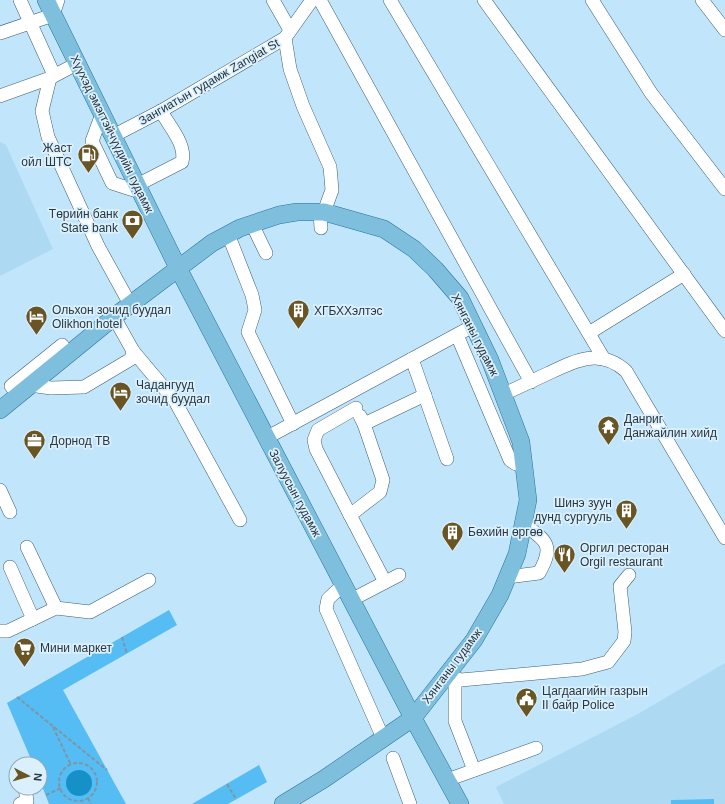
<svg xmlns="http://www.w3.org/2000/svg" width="725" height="804" font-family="Arial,sans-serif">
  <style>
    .built { fill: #aed9f3 }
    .green { fill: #56bdf4 }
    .water { fill: #1691c7 }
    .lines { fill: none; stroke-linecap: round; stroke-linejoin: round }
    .minor-casing { stroke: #3e5e71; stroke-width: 14 }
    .major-casing { stroke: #297398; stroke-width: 18 }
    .path { stroke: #7c96a6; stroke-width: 2; stroke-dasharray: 4 2; stroke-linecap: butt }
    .minor { stroke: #fff; stroke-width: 13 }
    .major { stroke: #7fbfde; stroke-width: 17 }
    .labels { text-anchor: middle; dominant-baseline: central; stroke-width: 3.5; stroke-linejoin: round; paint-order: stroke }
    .street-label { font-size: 12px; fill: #293740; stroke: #dbf0fd }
    .poi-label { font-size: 12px; fill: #293740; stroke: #dbf0fd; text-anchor: start }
  </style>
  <rect width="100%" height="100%" fill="#c1e5fb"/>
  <!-- built -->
  <g class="built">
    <polygon points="0,142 6,145 53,249 0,276"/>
    <polygon points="725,663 725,804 504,804 496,787 636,715"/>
  </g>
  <!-- green -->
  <g class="green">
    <polygon points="169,610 177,625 63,690 126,804 49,804 40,781 40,764 33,764 7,703"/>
    <polygon points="259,765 267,782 228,804 192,804"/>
    <polygon points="714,799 714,804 671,804 671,800"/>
  </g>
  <!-- water -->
  <circle class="water" cx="79" cy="783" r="13"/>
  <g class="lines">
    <defs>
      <g id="minor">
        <polyline points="20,0 54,75"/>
        <polyline points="273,0 290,30"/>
        <polyline points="320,0 531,382"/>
        <polyline points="390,0 604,359"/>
        <polyline points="484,0 725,331"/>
        <polyline points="592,0 651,93 725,189"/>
        <polyline points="702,0 725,30"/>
        <polyline points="0,33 53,15 58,0"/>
        <polyline points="285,38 290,69 303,106 330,167 332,190 324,212"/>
        <polyline points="50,78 42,111 48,137 98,246 130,304"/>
        <polyline points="0,96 50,78 78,63"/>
        <polyline points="102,114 92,141 112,183 140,192"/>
        <polyline points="113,136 161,111 285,38 312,0"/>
        <path d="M137 185 182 162C187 145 169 126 161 111"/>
        <polyline points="320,212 321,228"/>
        <polyline points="252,224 266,253"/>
        <polyline points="228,234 252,295 255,310 248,332 293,424"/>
        <polyline points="589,333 684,274"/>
        <polyline points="457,335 510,460 516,464 524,466"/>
        <polyline points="133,351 175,401 240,520"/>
        <polyline points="412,359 447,459"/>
        <polyline points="30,385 51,388 84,387 131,359 133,351 114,317"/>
        <path d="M504 394C519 387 534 380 549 373 576 360 600 348 626 371L725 538"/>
        <polyline points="18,395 11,386 62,345 69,354"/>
        <polyline points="360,416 364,424 425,395"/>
        <polyline points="364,424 383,480 380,492 350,515 385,582"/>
        <polyline points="266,438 473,326"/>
        <polyline points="0,490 10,512"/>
        <polyline points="350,515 316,449 314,440 318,430 356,408"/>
        <polyline points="27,547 56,608"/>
        <polyline points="10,567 33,619"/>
        <path d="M507 577 539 573C555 545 546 540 523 524"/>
        <polyline points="343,585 328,599 326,609 383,738"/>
        <polyline points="351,600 399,575"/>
        <polyline points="0,631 8,631 56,608 90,612 149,580"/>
        <polyline points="447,675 461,680 582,669 608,662 624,641 625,632 620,586 629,575"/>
        <polyline points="455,679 455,721 474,770"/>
        <polyline points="393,758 410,804"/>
        <polyline points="447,780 536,748"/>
        <polyline points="20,804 27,801 25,788"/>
      </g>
      <g id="major">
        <polyline points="46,0 178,268 413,718 460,804"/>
        <polyline points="0,410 119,313 212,243 240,228 279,215 297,212 324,212 384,229 414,249 435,269 460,298 490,360 521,442 528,500 517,554 500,595 474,640 413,718 324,779 283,804"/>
      </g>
    </defs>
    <!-- minor casing -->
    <use href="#minor" class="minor-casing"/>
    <!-- major casing -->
    <use href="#major" class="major-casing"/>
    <!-- path -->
    <g class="path">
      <polyline points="122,637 127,654"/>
      <polyline points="17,697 107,770"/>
      <polyline points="53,727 71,765"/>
      <circle cx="78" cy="782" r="19"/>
      <polyline points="227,784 236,799"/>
      <polyline points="46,795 61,788"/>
      <polyline points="88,798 91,804"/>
    </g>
    <!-- minor -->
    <use href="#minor" class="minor"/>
    <!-- major -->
    <use href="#major" class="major"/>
  </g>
  <!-- icons -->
  <defs>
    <symbol id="fuel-pin" viewBox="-11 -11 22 30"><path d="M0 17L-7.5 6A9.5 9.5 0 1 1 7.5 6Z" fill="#695423" stroke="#dbf0fd"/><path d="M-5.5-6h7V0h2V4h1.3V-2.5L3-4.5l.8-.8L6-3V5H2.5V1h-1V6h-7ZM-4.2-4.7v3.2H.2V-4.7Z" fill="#fff"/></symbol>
    <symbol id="bank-pin" viewBox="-11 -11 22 30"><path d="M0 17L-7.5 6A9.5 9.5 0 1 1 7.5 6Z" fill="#695423" stroke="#dbf0fd"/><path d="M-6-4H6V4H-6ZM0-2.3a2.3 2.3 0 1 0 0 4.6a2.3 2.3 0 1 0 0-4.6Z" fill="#fff"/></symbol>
    <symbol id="building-pin" viewBox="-11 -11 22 30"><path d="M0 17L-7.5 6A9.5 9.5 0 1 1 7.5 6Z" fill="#695423" stroke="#dbf0fd"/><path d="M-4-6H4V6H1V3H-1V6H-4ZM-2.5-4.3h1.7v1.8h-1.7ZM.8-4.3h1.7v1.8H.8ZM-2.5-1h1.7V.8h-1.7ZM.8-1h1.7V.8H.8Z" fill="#fff"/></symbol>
    <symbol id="hotel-pin" viewBox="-11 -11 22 30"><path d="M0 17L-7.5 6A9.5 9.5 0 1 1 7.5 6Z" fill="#695423" stroke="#dbf0fd"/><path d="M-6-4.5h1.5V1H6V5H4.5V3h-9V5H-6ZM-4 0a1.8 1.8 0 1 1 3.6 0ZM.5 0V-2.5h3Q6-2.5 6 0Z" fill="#fff"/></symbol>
    <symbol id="temple-pin" viewBox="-11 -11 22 30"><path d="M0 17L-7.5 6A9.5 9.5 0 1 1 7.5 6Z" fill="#695423" stroke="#dbf0fd"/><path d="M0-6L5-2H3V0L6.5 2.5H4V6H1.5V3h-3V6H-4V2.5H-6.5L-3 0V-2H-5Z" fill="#fff"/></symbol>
    <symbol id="office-pin" viewBox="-11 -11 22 30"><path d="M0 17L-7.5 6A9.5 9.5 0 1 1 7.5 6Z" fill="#695423" stroke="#dbf0fd"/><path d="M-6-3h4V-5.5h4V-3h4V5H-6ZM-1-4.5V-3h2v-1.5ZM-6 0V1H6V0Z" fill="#fff"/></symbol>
    <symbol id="restaurant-pin" viewBox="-11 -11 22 30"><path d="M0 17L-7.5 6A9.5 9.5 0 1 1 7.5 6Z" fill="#695423" stroke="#dbf0fd"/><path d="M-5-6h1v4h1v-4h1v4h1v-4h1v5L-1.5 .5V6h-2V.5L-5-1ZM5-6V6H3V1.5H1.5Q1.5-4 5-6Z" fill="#fff"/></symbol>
    <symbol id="supermarket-pin" viewBox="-11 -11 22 30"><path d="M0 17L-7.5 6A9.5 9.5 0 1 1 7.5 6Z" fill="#695423" stroke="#dbf0fd"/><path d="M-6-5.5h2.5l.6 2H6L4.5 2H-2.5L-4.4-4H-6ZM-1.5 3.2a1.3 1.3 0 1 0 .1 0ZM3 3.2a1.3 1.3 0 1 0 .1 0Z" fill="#fff"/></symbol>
    <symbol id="civic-pin" viewBox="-11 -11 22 30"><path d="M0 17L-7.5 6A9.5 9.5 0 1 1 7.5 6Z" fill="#695423" stroke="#dbf0fd"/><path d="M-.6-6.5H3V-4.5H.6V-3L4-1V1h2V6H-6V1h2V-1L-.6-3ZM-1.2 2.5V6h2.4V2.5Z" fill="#fff"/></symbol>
  </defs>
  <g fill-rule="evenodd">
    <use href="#fuel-pin" x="76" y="142" width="25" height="34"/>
    <use href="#bank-pin" x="120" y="208" width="25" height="34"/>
    <use href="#building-pin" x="286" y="298" width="25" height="34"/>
    <use href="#hotel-pin" x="24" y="304" width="25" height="34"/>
    <use href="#hotel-pin" x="108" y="380" width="25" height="34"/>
    <use href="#temple-pin" x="596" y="414" width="25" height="34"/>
    <use href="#office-pin" x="22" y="428" width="25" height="34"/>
    <use href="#building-pin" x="614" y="498" width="25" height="34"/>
    <use href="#building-pin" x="440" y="520" width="25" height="34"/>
    <use href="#restaurant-pin" x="552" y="542" width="25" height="34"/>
    <use href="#supermarket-pin" x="12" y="636" width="25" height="34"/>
    <use href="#civic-pin" x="514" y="686" width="25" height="34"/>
  </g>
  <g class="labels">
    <!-- street labels -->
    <g class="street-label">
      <text transform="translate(209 82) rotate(-30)">Зангиатын гудамж Zangiat St</text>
      <text transform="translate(112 134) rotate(64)">Хүүхэд эмэгтэйчүүдийн гудамж</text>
      <text transform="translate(475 335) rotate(63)">Хянганы гудамж</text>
      <text transform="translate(295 493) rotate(62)">Залуусын гудамж</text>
      <text transform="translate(452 666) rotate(-53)">Хянганы гудамж</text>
    </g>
    <!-- poi labels -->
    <g class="poi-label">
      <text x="72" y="148" text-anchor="end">Жаст<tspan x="72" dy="14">ойл ШТС</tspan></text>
      <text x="118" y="214" text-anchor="end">Төрийн банк<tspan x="118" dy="14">State bank</tspan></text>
      <text x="52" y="310">Ольхон зочид буудал<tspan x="52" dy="14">Olikhon hotel</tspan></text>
      <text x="314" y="311">ХГБХХэлтэс</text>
      <text x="136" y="385">Чадангууд<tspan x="136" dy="14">зочид буудал</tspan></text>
      <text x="624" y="419">Данриг<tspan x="624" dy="14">Данжайлин хийд</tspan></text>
      <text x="50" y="441">Дорнод ТВ</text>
      <text x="612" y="503" text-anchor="end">Шинэ зуун<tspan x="612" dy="14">дунд сургууль</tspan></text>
      <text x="468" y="532">Бөхийн өргөө</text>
      <text x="580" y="548">Оргил ресторан<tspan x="580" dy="14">Orgil restaurant</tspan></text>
      <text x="40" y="648">Мини маркет</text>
      <text x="542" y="691">Цагдаагийн газрын<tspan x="542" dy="14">II байр Police</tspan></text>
    </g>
  </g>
  <!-- north arrow -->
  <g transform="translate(28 776) rotate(96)"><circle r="19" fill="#dbf0fd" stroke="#94a6b1"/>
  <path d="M0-3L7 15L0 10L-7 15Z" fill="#695423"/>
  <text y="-6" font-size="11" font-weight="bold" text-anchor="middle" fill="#293740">N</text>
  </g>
</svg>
